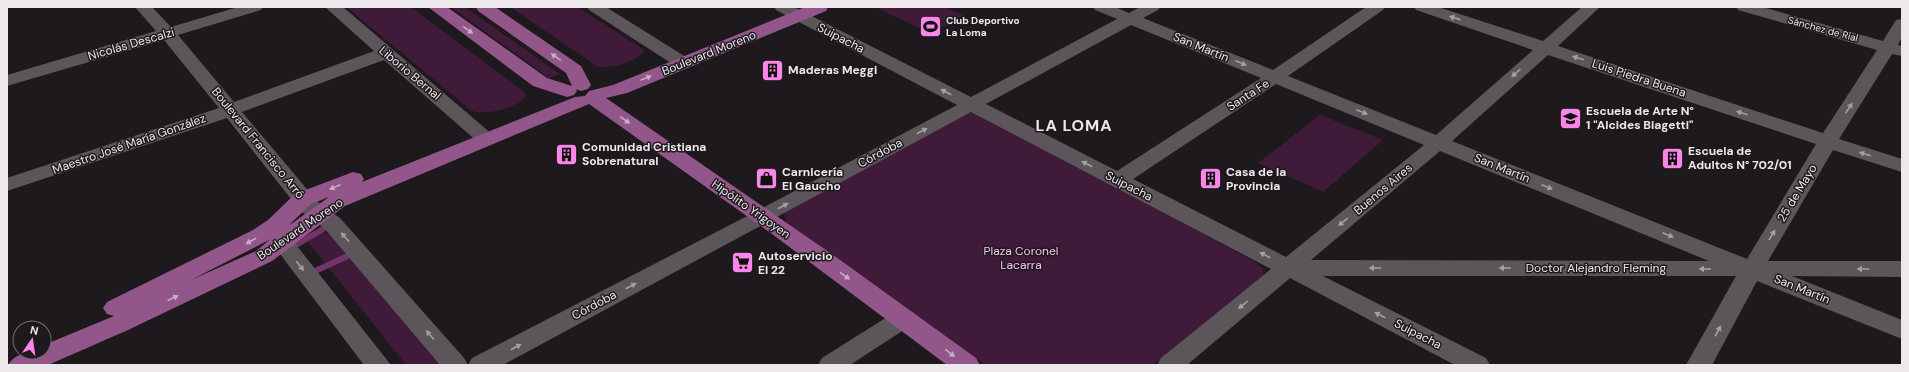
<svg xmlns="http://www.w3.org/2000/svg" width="1909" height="372" font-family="'DM Sans',sans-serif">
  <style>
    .green { fill: #3f1b39 }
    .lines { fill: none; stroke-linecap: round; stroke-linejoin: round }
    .stream { stroke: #74336a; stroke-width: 6 }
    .minor { fill: #5c565b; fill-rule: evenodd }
    .major { fill: #93568a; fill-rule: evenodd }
    .oneway { fill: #a49fa3 }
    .oneway2 { fill: #c8aec4 }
    .labels { text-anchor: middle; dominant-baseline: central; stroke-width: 3; stroke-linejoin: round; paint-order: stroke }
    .far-poi-label { font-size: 10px; font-weight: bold; fill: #ece8eb; stroke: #1e191d; text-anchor: start }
    .far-street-label { font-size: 10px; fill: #ece8eb; stroke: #1e191d }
    .street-label { font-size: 12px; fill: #ece8eb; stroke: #1e191d }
    .poi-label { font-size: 12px; font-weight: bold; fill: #ece8eb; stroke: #1e191d; text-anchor: start }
    .park-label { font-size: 12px; fill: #fac1ee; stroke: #1e191d }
    .district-label { font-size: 16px; font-weight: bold; letter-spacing: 1px; fill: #ece8eb; stroke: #1e191d }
  </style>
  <rect width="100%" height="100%" fill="#1e191d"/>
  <!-- green -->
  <g class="green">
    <path d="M346 7H411L525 93V96C517 109 486 115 472 111Z"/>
    <polygon points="451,7 465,7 560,74 549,78"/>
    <path d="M510 7H577L643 49 644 52C633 63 613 68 598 67Z"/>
    <polygon points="875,7 944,7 965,16 930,33"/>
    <polygon points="971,112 979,114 1255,262 1263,269 1263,275 1153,365 986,365 786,222 784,214 791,206"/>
    <polygon points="1320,115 1383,140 1323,192 1258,163"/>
    <path d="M323 233 330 234 440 365H406L308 242C311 235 316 234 323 233Z"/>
  </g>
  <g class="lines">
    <!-- stream -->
    <g class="stream">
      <polyline points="291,248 330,225"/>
      <polyline points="311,273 354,253"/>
    </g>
    <!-- minor -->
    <g class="minor">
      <polygon points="135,7 152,7 171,27 238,7 263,7 261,10 178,35 234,102 374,51 325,7 343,7 493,135 496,139 493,143 486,145 479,143 384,60 242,112 311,194 319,203 340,218 464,358 468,365 440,365 324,228 303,213 295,204 227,118 7,191 7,178 219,108 164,40 7,86 7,75 156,31"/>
      <polygon points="587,7 606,7 689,59 692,63 689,67 683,68 677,67 589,10"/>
      <path d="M774 7H794L971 97 1117 19 1095 10 1093 7H1115L1129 13 1140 7H1160L1158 10 1143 18 1273 70 1366 7H1385L1383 10 1288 76 1436 135 1533 50 1416 10 1414 7H1438L1543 41 1582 7H1600L1558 46 1823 133 1877 50 1738 10 1736 7H1762L1883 41 1896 20 1902 19V37L1898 45 1902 46V56L1892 54 1839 139 1902 159V172L1833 150 1768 261H1902V277L1792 276 1902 320V339L1757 281 1712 365H1686L1736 276H1323L1486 358 1490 365H1455L1290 278 1187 365H1157L1161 358 1271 269 971 112 503 365H468L472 358 755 212 957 105 776 10ZM1131 25 1261 78 1117 171 986 104ZM1548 55 1816 144 1747 259 1452 141ZM1276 84 1424 145 1286 257 1133 179ZM1440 151 1709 261 1311 260Z"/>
      <polygon points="280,216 288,218 291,223 290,235 297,246 391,365 364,365 277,250 268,235 269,223 272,218"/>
      <polygon points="904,310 913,312 916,318 913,324 850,365 818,365 822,358 895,312"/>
    </g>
    <!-- major -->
    <g class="major">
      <polygon points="428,7 447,7 547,78 572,86 566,73 478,11 476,7 495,7 581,66 591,85 588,89 581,91 576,89 577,91 574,95 567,97 533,86"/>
      <path d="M805 7H828L826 11 627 93 606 98 836 257 976 358 980 365H947L772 234 589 104 345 206 272 261 128 330 48 365H8C16 352 30 352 44 352V345L114 316 107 314 103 308 107 302 253 230 268 220 295 194 353 172 361 174 364 179 362 182 575 97 585 96 589 91 613 85ZM329 197 287 227 311 204ZM273 237 256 251 191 280 269 240Z"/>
    </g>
  </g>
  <!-- one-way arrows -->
  <defs><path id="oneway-solid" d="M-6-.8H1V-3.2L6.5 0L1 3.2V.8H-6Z"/></defs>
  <g class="oneway">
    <use href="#oneway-solid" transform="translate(1455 18) rotate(-162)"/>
    <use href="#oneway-solid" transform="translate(1578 58) rotate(-162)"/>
    <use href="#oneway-solid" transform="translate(1241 63) rotate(22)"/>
    <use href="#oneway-solid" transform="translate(1516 73) rotate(138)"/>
    <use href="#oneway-solid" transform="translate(946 92) rotate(-153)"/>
    <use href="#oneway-solid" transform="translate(1849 108) rotate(-57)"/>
    <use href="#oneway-solid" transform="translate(1362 112) rotate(22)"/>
    <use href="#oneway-solid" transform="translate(1742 113) rotate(-162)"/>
    <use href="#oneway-solid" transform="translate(922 131) rotate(-28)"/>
    <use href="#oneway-solid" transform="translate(1865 154) rotate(-162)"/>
    <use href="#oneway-solid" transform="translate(1087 164) rotate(-153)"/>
    <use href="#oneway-solid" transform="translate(1547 187) rotate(22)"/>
    <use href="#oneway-solid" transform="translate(783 206) rotate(-28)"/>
    <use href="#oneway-solid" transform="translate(1343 222) rotate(140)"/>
    <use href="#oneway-solid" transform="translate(1668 235) rotate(22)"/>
    <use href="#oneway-solid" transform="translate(1772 235) rotate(-59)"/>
    <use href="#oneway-solid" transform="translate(345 237) rotate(-132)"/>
    <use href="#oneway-solid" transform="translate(1265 255) rotate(-153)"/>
    <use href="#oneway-solid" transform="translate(300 266) rotate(51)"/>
    <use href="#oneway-solid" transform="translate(1375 268) rotate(-180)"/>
    <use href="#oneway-solid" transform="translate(1505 268) rotate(-180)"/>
    <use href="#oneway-solid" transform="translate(1705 269) rotate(-180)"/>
    <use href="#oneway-solid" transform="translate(1863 269) rotate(180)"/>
    <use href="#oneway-solid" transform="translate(631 286) rotate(-28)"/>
    <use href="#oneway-solid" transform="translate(1243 305) rotate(141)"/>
    <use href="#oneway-solid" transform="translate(1380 315) rotate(-153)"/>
    <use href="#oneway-solid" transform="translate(1718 331) rotate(-61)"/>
    <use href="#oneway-solid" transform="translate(430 335) rotate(-131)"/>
    <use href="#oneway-solid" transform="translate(516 347) rotate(-28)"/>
  </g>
  <g class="oneway2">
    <use href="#oneway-solid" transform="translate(468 30) rotate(36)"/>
    <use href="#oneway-solid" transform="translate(556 57) rotate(-145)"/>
    <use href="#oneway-solid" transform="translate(646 78) rotate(-22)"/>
    <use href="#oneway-solid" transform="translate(625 120) rotate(35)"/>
    <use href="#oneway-solid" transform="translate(335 187) rotate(158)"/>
    <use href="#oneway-solid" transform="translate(251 241) rotate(151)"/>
    <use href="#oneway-solid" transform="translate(845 276) rotate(36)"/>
    <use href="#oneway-solid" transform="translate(173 298) rotate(-26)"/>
    <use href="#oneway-solid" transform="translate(950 353) rotate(37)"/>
  </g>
  <!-- icons -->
  <defs>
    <symbol id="stadium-square" viewBox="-11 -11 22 22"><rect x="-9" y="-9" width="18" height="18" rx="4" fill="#fa87e7" stroke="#1e191d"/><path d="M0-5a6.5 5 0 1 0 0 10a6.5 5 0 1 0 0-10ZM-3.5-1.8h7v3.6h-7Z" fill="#111"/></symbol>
    <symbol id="building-square" viewBox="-11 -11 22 22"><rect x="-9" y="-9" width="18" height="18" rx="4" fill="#fa87e7" stroke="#1e191d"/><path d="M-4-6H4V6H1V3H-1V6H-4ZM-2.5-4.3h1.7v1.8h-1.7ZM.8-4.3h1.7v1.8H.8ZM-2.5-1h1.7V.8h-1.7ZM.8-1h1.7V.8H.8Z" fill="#111"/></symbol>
    <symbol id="university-square" viewBox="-11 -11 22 22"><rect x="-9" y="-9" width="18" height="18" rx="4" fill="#fa87e7" stroke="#1e191d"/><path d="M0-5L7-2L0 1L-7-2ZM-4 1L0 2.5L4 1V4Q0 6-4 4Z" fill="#111"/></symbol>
    <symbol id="shop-square" viewBox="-11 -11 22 22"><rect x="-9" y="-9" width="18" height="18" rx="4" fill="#fa87e7" stroke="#1e191d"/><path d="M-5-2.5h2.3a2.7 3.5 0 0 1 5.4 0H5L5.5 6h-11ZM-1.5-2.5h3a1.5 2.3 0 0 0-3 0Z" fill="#111"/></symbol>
    <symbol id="supermarket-square" viewBox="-11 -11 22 22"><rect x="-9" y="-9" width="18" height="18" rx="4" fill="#fa87e7" stroke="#1e191d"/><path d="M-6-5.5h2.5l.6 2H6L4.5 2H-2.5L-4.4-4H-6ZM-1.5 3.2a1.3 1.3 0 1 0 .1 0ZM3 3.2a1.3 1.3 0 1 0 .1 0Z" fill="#111"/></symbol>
  </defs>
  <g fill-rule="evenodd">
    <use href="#stadium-square" x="918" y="14" width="25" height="25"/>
    <use href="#building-square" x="760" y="58" width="25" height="25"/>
    <use href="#university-square" x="1558" y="106" width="25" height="25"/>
    <use href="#building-square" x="554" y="142" width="25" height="25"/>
    <use href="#building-square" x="1660" y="146" width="25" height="25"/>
    <use href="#shop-square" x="754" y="166" width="25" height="25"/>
    <use href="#building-square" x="1198" y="166" width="25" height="25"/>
    <use href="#supermarket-square" x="730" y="250" width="25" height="25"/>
  </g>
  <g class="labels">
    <!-- far-poi labels -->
    <g class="far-poi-label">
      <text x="946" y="20">Club Deportivo<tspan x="946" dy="12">La Loma</tspan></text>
    </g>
    <!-- far-street labels -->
    <g class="far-street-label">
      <text transform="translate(1823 29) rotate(15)">Sánchez de Rial</text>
    </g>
    <!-- street labels -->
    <g class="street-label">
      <text transform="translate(841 38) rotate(27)">Suipacha</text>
      <text transform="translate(131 44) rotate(-16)">Nicolás Descalzi</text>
      <text transform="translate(1201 47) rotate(22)">San Martín</text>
      <text transform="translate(709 53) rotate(-22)">Boulevard Moreno</text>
      <text transform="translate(410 73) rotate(40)">Liborio Bernal</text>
      <text transform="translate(1639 78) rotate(18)">Luis Piedra Buena</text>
      <text transform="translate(1248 95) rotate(-33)">Santa Fe</text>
      <text transform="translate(258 143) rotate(51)">Boulevard Francisco Arró</text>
      <text transform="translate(129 144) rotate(-19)">Maestro José María González</text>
      <text transform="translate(880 153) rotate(-28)">Córdoba</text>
      <text transform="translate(1502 168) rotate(22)">San Martín</text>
      <text transform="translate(1129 186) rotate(27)">Suipacha</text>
      <text transform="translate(1383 189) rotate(-40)">Buenos Aires</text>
      <text transform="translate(1797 193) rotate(-59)">25 de Mayo</text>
      <text transform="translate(751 209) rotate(35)">Hipólito Yrigoyen</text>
      <text transform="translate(300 229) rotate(-34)">Boulevard Moreno</text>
      <text x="1596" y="268">Doctor Alejandro Fleming</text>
      <text transform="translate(1802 289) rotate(22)">San Martín</text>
      <text transform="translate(594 305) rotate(-28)">Córdoba</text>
      <text transform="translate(1418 334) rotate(27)">Suipacha</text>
    </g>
    <!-- poi labels -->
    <g class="poi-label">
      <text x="788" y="70">Maderas Meggi</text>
      <text x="1586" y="111">Escuela de Arte N°<tspan x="1586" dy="14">1 "Alcides Biagetti"</tspan></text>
      <text x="582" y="147">Comunidad Cristiana<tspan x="582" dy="14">Sobrenatural</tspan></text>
      <text x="1688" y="151">Escuela de<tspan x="1688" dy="14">Adultos N° 702/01</tspan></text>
      <text x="782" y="172">Carnicería<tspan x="782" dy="14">El Gaucho</tspan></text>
      <text x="1226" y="172">Casa de la<tspan x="1226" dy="14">Provincia</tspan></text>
      <text x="758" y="256">Autoservicio<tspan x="758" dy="14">El 22</tspan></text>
    </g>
    <!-- park labels -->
    <g class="park-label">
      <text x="1021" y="251">Plaza Coronel<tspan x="1021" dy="14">Lacarra</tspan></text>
    </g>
    <!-- district labels -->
    <g class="district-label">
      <text x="1074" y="125">LA LOMA</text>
    </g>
  </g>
  <!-- border -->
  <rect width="1909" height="372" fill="none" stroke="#ece8eb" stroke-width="16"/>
  <!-- north arrow -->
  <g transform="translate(32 340) rotate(13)"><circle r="19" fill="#1e191d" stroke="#706c6f"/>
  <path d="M0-3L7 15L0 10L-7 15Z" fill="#fa87e7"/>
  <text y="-6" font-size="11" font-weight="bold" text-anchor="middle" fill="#ece8eb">N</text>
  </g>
</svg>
